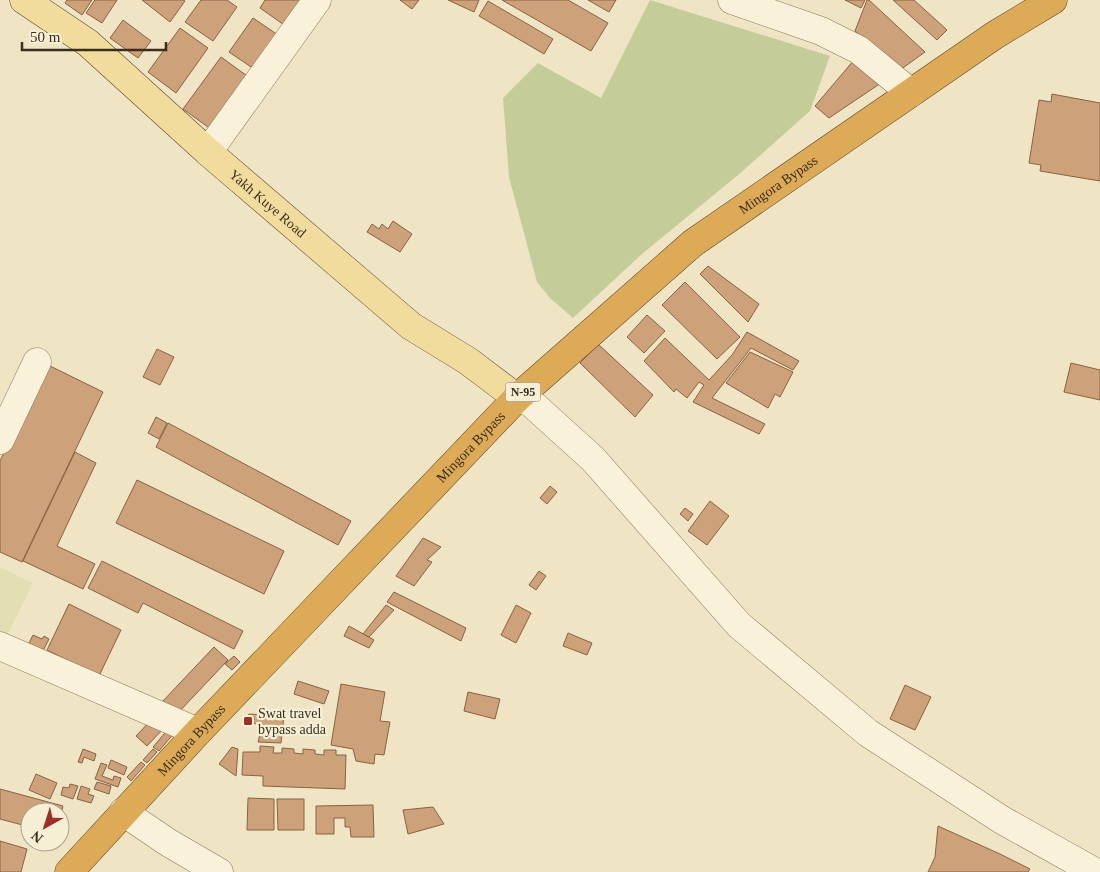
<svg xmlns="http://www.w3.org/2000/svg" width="1100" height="872" font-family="Georgia,serif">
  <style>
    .farmland { fill: #e4dfb3 }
    .green { fill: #c4cd99 }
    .building { fill: #cda27b; stroke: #896241 }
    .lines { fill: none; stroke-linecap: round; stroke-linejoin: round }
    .minor-casing { stroke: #8a775b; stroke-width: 29 }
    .major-casing { stroke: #58452f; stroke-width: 29 }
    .highway-casing { stroke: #58452f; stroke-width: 29 }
    .minor { stroke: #f9f1d9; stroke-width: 28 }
    .major { stroke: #f1dc9e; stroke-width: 28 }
    .highway { stroke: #ddaa57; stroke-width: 28 }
    .poi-dot { fill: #99312b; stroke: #f6eed5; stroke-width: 2 }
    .labels { text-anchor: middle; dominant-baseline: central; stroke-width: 4.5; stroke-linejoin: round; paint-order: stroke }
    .shield { fill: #f6eed5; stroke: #726856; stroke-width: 1 }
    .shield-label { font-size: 12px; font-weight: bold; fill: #3a2e1f }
    .street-label { font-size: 14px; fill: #3a2e1f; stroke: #f6eed5 }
    .poi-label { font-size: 14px; fill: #3a2e1f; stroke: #f6eed5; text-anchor: start }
  </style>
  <rect width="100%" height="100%" fill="#efe5c5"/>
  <!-- farmland -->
  <polygon class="farmland" points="0,567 33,583 5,640 0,638"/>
  <!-- green -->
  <polygon class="green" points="650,0 830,56 810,111 738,175 642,254 573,318 550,298 537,282 509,177 503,98 538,63 601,98"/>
  <!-- building -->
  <g class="building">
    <polygon points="67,0 92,0 82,15 65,3"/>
    <polygon points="95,0 117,0 102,23 86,13"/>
    <polygon points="142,0 183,0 185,1 170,22"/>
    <polygon points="201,0 227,0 237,7 213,41 185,22"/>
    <polygon points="265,0 306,0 287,27 260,8"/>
    <polygon points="400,0 419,0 412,9"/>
    <polygon points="448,0 479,0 474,12"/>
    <polygon points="502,0 568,0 608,23 591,51"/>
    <polygon points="588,0 616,0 609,12"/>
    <polygon points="845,0 865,0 861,8"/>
    <polygon points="867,0 869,0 925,52 900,70 855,31"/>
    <polygon points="893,0 914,0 947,30 937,40"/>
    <polygon points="488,1 553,39 544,54 479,16"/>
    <polygon points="253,18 281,37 257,71 229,52"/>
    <polygon points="123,20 151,41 138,58 110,38"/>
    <polygon points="180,28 208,48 176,93 148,72"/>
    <polygon points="221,57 250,78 212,130 183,109"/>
    <polygon points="854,60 881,83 829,118 815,106"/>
    <polygon points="1052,94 1100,103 1100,181 1040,171 1041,165 1029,163 1039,100 1051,102"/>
    <polygon points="393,221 412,234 400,252 367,232 372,224 379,229 382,224 388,229"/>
    <polygon points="708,266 759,304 748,322 700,274"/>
    <polygon points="685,282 740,337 717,359 662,305"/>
    <polygon points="647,315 665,331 644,353 627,337"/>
    <polygon points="747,332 799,361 793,370 751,348 712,398 765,424 759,434 693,402 704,385 699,382 687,398 676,389 674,392 644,361 665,338 709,380 732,355"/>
    <polygon points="598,344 653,395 635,417 580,363"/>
    <polygon points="157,349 174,357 160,385 143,377"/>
    <polygon points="750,352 793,372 780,397 775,394 768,408 726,383"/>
    <polygon points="1071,363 1100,370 1100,400 1064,392"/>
    <polygon points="46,364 103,392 22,562 0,552 0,461"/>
    <polygon points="156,417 167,423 159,439 148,433"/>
    <polygon points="168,423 351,521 338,545 156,447"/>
    <polygon points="75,452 96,463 57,546 95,564 83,589 23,561"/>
    <polygon points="137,480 284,551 264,594 116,523"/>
    <polygon points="550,486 557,492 547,504 540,498"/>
    <polygon points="710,501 729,516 707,545 688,531"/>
    <polygon points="685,508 693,514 688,521 680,514"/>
    <polygon points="423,538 441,547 427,560 432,562 414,586 396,576"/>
    <polygon points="102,561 243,631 234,649 143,603 138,613 88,588"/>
    <polygon points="539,571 546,576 536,590 529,585"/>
    <polygon points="394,592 466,628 461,641 387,602"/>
    <polygon points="69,604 121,630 99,676 47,650"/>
    <polygon points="386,605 394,610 369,637 363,634"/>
    <polygon points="516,605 531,613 516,643 501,635"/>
    <polygon points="349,626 374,640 369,648 344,636"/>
    <polygon points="568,633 592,643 587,655 563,646"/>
    <polygon points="33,635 42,639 44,636 49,639 42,653 28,645"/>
    <polygon points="214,647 228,660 176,715 162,702"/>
    <polygon points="234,656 240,662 232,670 225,664"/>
    <polygon points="298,681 329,691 324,704 294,694"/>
    <polygon points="341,684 385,692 380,721 390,722 384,755 375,754 374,764 356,761 353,749 331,745"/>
    <polygon points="905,685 931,697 915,730 890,719"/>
    <polygon points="468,692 500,699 495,719 464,711"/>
    <polygon points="249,714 284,716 281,743 258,742 262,726 253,723 254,718 247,717"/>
    <polygon points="153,718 164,728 147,746 136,736"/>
    <polygon points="170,727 175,732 159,751 153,747"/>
    <polygon points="260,746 274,747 273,753 282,753 282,748 294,749 294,753 303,754 303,749 315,750 315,754 324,755 324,750 336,750 336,755 346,755 345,789 263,786 263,776 242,775 243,752 260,752"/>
    <polygon points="232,747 238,749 236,776 219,764"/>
    <polygon points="83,749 96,754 94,761 84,757 82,763 78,762"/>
    <polygon points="153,749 157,752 147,763 143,760"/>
    <polygon points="111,760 127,767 124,775 108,768"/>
    <polygon points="141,762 145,765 131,781 127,777"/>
    <polygon points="101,763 107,765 102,776 113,780 114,776 121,778 118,787 95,779"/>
    <polygon points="36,774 57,783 50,799 29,790"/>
    <polygon points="97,782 111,786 109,794 94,789"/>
    <polygon points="70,784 78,786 73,799 61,795 63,787 69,788"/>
    <polygon points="81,786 90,789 88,794 94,796 91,803 77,799"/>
    <polygon points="0,789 63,806 60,818 60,812 30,812 30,827 0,819"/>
    <polygon points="248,798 274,799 274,830 247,830"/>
    <polygon points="277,799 304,799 304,830 278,830"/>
    <polygon points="373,805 374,837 351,837 350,827 345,827 345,818 334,818 334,834 316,834 316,806"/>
    <polygon points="433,807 444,824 408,834 403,810"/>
    <polygon points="938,826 1000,854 1030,869 1028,872 928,872 935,857"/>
    <polygon points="0,841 27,849 21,872 0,872"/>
  </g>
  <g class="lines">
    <defs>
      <g id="minor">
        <polyline points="732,0 821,31 859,50 911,93"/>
        <polyline points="208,152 317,0"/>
        <polyline points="517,398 530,402 593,459 739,625 868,733 1002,820 1095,872"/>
        <polyline points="0,440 37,362"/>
        <polyline points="0,646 198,732"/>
        <polyline points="123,812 169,843 219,872"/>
      </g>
      <g id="major">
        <path id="s1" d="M24 0 88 43 208 152 411 326 468 361 517 398"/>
      </g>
      <g id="highway">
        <path id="s2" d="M69 872 198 732 517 398 693 243 995 35 1053 0"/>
      </g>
    </defs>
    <!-- minor casing -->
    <use href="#minor" class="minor-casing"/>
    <!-- major casing -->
    <use href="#major" class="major-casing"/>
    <!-- highway casing -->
    <use href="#highway" class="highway-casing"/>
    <!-- minor -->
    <use href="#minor" class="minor"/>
    <!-- major -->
    <use href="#major" class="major"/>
    <!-- highway -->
    <use href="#highway" class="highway"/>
  </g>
  <!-- markers -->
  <rect class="poi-dot" x="243" y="716" width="10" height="10" rx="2.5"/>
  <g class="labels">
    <!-- shield labels -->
    <rect class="shield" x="505.5" y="382.5" width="35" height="19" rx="4"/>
    <g class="shield-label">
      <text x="523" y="392">N-95</text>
    </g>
    <!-- street labels -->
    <g class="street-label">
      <text stroke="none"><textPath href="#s2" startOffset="990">Mingora Bypass</textPath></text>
      <text stroke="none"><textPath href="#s1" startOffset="318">Yakh Kuye Road</textPath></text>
      <text stroke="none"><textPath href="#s2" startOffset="585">Mingora Bypass</textPath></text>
      <text stroke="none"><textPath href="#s2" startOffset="180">Mingora Bypass</textPath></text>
    </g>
    <!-- poi labels -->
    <g class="poi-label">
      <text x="258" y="713">Swat travel<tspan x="258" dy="16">bypass adda</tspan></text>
    </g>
  </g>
  <!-- north arrow -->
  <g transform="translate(45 827) rotate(219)"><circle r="24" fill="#f6eed5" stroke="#aba18c"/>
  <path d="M0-4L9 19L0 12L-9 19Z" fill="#99312b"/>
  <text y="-8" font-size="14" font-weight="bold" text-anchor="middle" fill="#3a2e1f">N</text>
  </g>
  <!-- scale -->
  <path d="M22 42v8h144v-8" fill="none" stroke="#3a2e1f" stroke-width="2.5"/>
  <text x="30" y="42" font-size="15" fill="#3a2e1f" stroke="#f6eed5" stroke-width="4" paint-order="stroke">50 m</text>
</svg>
